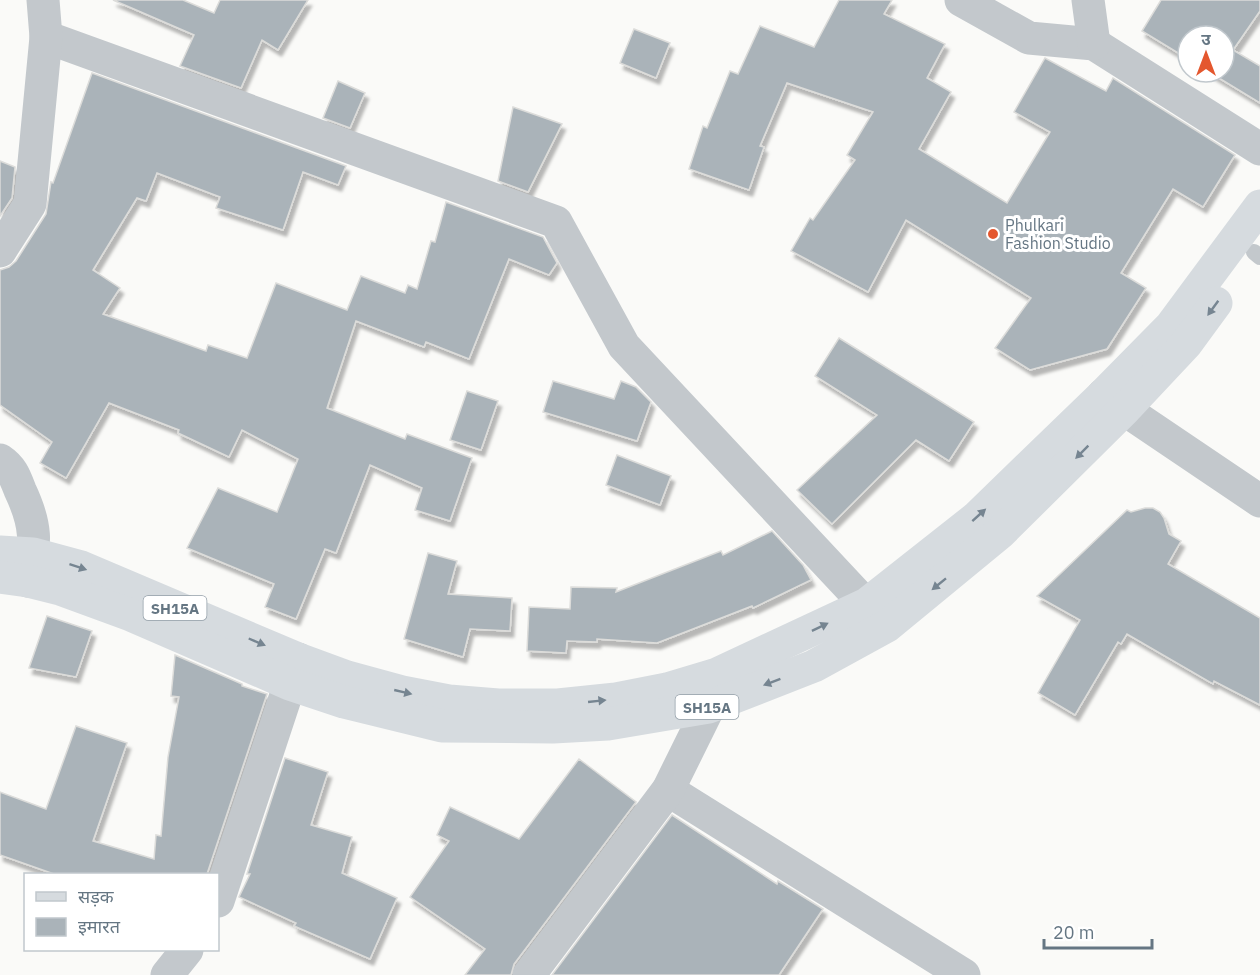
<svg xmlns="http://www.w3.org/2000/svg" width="1260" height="975" font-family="'IBM Plex Sans','Noto Sans Devanagari',sans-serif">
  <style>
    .building { fill: #aab3b9; stroke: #dcdcda; stroke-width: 1.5; filter: url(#shadow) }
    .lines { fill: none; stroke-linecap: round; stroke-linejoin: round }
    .lane { stroke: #c3c8cc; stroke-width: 16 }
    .street { stroke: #c3c8cc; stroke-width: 33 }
    .primary { stroke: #d6dbdf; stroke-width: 33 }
    .oneway { fill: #768591 }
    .poi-dot { fill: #e4572e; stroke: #fff; stroke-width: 2 }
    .labels { text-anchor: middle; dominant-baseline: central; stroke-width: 6; stroke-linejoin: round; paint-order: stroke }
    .shield { fill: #fff; stroke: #939fa8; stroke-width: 1.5 }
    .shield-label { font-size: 15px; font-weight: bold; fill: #657683 }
    .poi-label { font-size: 16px; fill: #657683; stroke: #fff; text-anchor: start }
  </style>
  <defs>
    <filter id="shadow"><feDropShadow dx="3.5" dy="6" stdDeviation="1.5" flood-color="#0004"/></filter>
  </defs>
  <rect width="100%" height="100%" fill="#fafaf8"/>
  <!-- building -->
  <g class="building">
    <polygon points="113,0 183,0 214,13 220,0 308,0 278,50 262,40 241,88 180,66 194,35"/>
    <polygon points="839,0 892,0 884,14 945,44 927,78 951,92 919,149 1007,203 1050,132 1014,112 1045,58 1106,91 1113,78 1235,155 1203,207 1173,189 1121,273 1146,288 1107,349 1030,370 995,348 1031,298 906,220 868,292 791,251 810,218 813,220 855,160 847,155 873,112 787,83 760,146 764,147 749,190 689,169 703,126 707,128 730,71 738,74 760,26 814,47"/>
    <polygon points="1161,0 1260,0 1260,11 1233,50 1260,66 1260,103 1209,72 1224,72 1224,36 1188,36 1188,59 1142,31"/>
    <polygon points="634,29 670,43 656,78 620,63"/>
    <polygon points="92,73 346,166 338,185 303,172 283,230 216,208 220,197 157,173 146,201 137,198 93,270 120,288 103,314 206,351 208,345 247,358 276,283 347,310 361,276 405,293 408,285 417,289 431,241 435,242 446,202 543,237 557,263 549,275 509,259 469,359 426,342 424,347 356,321 327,408 405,439 407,434 472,458 450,521 415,510 422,488 370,465 336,553 325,549 296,619 265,607 274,584 187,548 218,488 277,512 298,459 242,430 229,457 178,433 179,430 109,403 66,478 40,463 52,442 0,405 0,270 9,267 16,261 46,214 51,182 53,183"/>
    <polygon points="338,81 365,93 350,128 323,118"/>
    <polygon points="513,107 562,124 528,192 498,181"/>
    <polygon points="0,161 15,167 12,198 0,216"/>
    <polygon points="839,338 974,422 949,461 916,440 832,524 797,490 877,415 815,376"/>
    <polygon points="553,381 614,399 621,381 636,387 651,402 637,441 543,412"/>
    <polygon points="467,391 498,401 481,450 450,440"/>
    <polygon points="617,455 671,476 660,505 606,485"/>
    <polygon points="1145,508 1153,508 1160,512 1164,518 1169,534 1181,541 1168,564 1260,618 1260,705 1214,681 1213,684 1127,634 1121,644 1118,642 1075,715 1038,693 1080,620 1037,596 1127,510 1131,512"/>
    <polygon points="772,531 803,565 811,580 753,608 752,606 657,643 597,639 597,642 567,641 566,653 527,651 529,607 570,609 571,587 617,588 616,592 721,551 723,555"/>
    <polygon points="428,553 457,561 448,594 512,598 510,631 470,629 463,657 404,639"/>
    <polygon points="47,616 92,631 76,677 29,668"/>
    <polygon points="175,655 242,684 242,686 267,694 207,874 54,874 0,855 0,792 46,809 76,726 127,743 93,841 154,859 156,835 161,836 168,757 179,697 171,696"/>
    <polygon points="285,758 328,772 311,825 352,837 342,873 397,898 370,959 294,926 296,923 239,897 250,874 247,874"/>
    <polygon points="579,759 636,802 514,964 511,975 465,975 485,949 410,897 449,841 437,835 450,807 519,839"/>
    <polygon points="672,815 777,884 778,881 823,909 779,975 552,975"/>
  </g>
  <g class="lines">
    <!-- lane -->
    <polyline class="lane" points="1254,252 1260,257"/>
    <!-- street -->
    <g class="street">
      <polyline points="961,0 1029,38 1094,44 1260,149"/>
      <polyline points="1088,0 1094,44"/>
      <polyline points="46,37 556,222 624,346 885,625"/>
      <polyline points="0,251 30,204 46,37 43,0"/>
      <polyline points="1103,395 1260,501"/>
      <path d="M0 460C12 468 15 477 20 490 37 526 36 542 28 581"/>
      <polyline points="668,790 964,975"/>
      <polyline points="218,901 298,659"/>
      <polyline points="167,975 187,950"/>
      <polyline points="529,975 668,790 709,707 715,682"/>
    </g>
    <!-- primary -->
    <g class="primary">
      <polyline points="0,552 33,554 81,567 298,659 347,677 402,692 449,701 498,705 558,705 616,699 667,689 717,674 867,604 976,518 1103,395 1171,326 1260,206"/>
      <polyline points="0,577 28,581 60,589 131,615 290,684 344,702 442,726 553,727 608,724 709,707 814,666 887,626 1000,533 1125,409 1186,344 1216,303"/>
    </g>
  </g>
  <!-- one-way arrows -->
  <defs><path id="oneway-solid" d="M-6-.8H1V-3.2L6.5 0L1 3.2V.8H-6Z" transform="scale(1.5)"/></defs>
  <g class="oneway">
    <use href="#oneway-solid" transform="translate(1213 308) rotate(126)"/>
    <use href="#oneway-solid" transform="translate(1082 452) rotate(135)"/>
    <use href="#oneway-solid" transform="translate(979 515) rotate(-42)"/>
    <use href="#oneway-solid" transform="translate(78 567) rotate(18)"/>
    <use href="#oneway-solid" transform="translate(939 584) rotate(141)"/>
    <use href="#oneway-solid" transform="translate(820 627) rotate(-26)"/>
    <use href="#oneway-solid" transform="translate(257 642) rotate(23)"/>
    <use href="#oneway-solid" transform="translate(772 682) rotate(159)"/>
    <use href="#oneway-solid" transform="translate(403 692) rotate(13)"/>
    <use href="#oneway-solid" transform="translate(597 701) rotate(-6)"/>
  </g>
  <!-- markers -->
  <circle class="poi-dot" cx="993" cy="234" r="6"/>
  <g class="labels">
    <!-- shield labels -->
    <g class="shield">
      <rect x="143.5" y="596" width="63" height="24" rx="4.5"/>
      <rect x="675.5" y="695" width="63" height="24" rx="4.5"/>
    </g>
    <g class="shield-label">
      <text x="175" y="608">SH15A</text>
      <text x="707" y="707">SH15A</text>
    </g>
    <!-- poi labels -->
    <g class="poi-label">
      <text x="1005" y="225">Phulkari<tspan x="1005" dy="18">Fashion Studio</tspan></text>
    </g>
  </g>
  <!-- legend -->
  <rect x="24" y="873" width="195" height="78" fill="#ffffff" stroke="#c1c8cd" stroke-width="1.5"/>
  <rect x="36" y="892" width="30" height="9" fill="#d6dbdf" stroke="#c1c8cd" stroke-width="1.5"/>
  <text x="78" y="903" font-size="18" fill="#657683">सड़क</text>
  <rect x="36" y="918" width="30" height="18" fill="#aab3b9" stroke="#c1c8cd" stroke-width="1.5"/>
  <text x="78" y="933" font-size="18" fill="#657683">इमारत</text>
  <!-- north arrow -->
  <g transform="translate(1206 54)"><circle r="28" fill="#ffffff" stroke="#c1c8cd" stroke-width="1.5"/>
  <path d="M0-4.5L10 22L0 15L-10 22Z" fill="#e4572e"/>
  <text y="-9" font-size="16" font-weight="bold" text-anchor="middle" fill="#657683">उ</text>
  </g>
  <!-- scale -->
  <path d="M1044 939v9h108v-9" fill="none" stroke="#657683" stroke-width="3"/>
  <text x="1053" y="939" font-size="18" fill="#657683" stroke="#ffffff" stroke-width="4.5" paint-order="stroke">20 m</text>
</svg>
